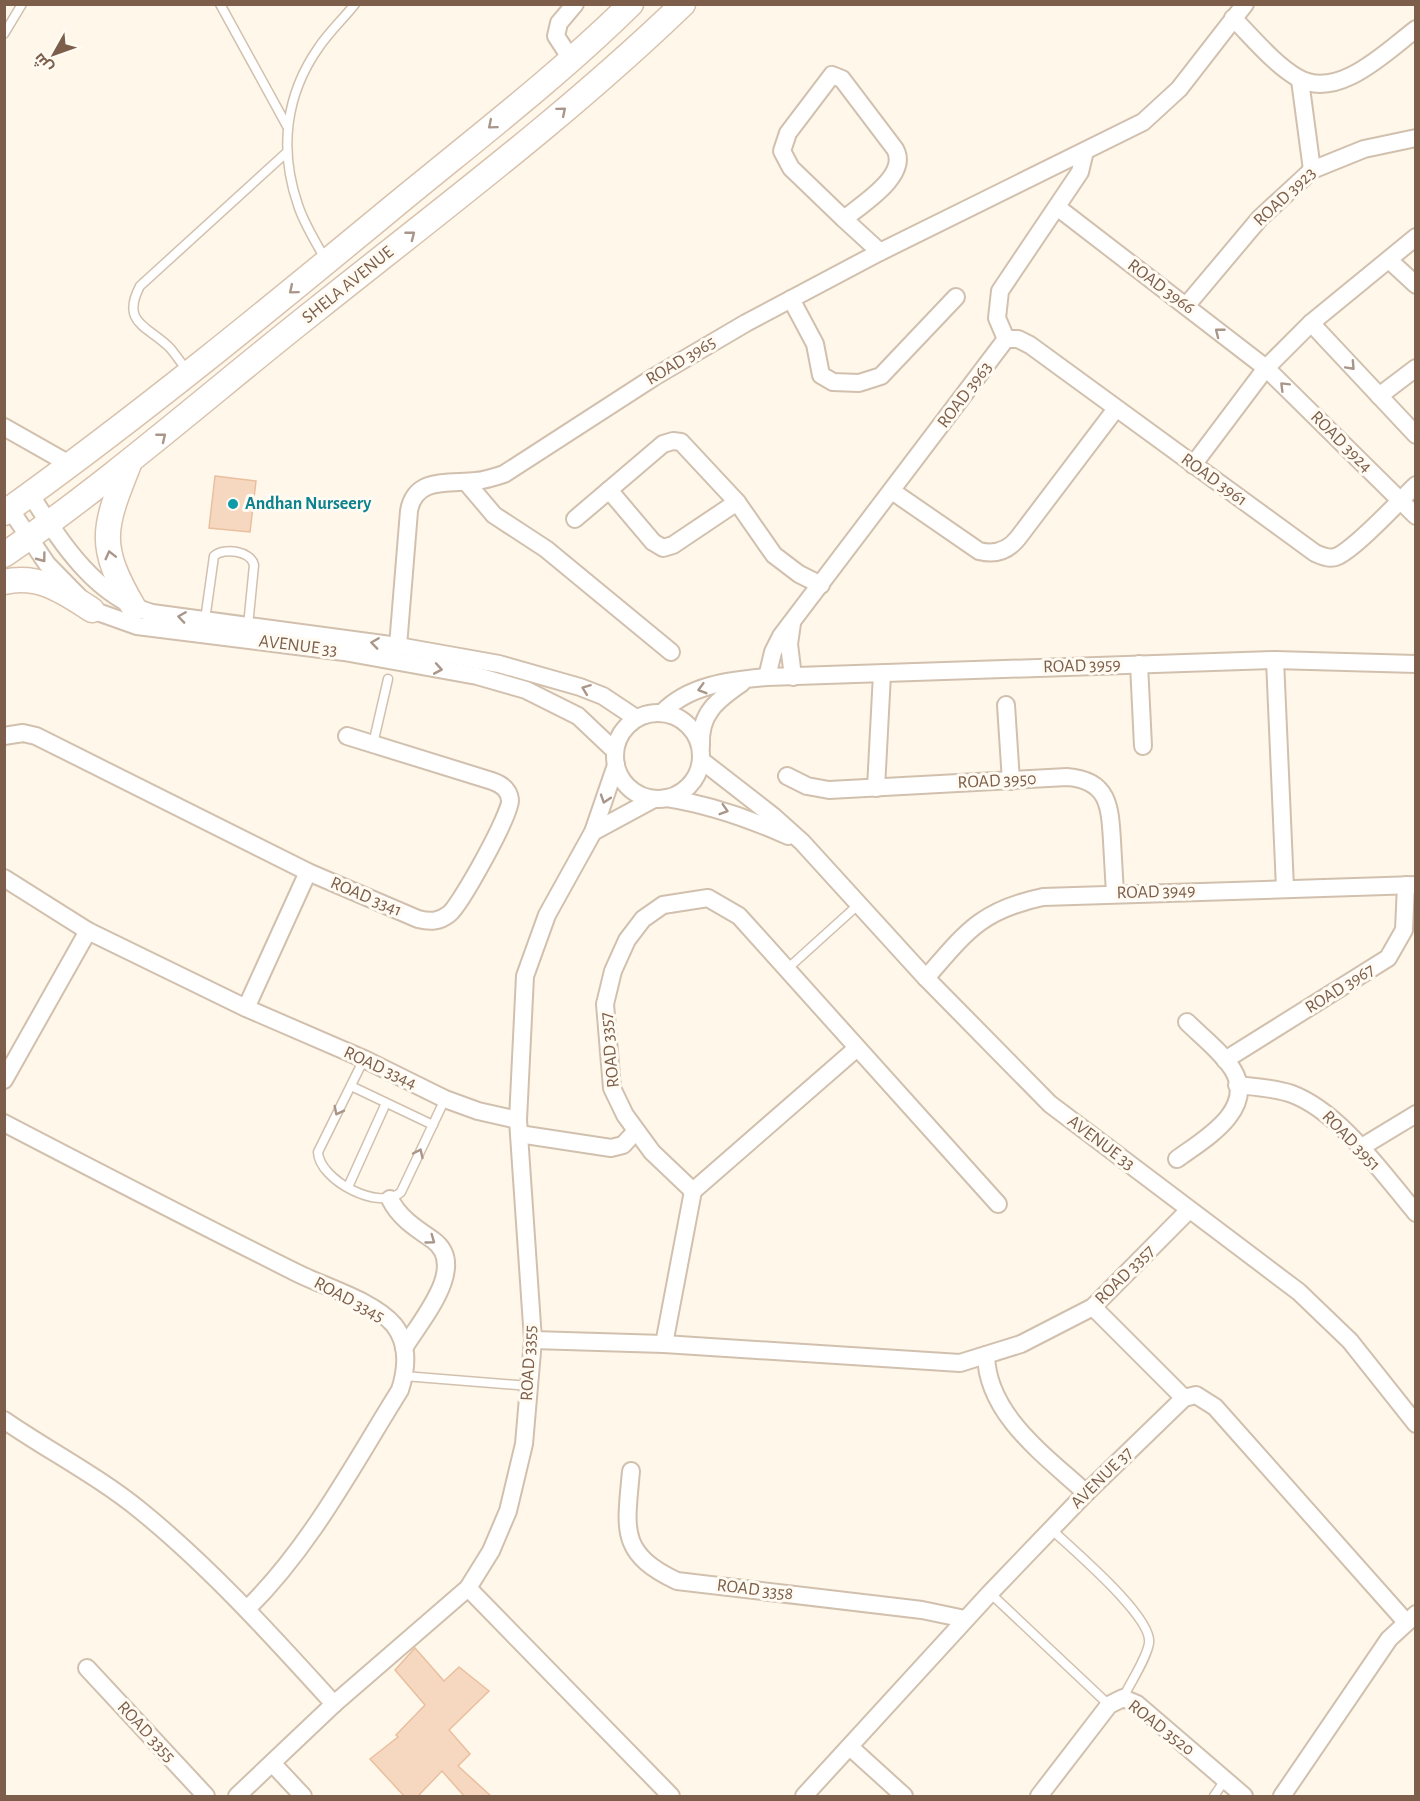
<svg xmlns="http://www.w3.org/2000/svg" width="1420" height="1801" font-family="'Alegreya Sans',Cairo,sans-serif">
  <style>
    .building { fill: #f6d8c0; stroke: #eabf9f; stroke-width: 1.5 }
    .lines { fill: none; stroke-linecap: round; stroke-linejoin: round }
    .service-casing { stroke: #d2c0ae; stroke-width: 11 }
    .minor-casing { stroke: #d2c0ae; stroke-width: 20 }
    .secondary-casing { stroke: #d8c2ad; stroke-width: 27 }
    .service { stroke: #fff; stroke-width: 8 }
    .minor { stroke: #fff; stroke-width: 16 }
    .secondary { stroke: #fff; stroke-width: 24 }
    .oneway { stroke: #aa9689 }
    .culture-dot { fill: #0f9aa8; stroke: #fffbf2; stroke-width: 2 }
    .labels { text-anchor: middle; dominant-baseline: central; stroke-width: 6; stroke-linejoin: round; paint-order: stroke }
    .street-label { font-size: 18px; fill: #7c5e4a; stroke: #fffbf2 }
    .culture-label { font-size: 18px; font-weight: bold; fill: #0d838f; stroke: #fffbf2; text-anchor: start }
  </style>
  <rect width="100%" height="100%" fill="#fef7ea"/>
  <!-- building -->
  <g class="building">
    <polygon points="215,476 256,481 250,532 209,528"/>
    <polygon points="415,1648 444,1681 459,1667 489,1691 449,1730 470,1754 458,1766 492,1797 465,1797 442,1771 417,1797 405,1797 370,1759 398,1737 396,1735 425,1705 395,1670"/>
  </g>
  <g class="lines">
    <defs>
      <g id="service">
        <polyline points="220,4 287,126"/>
        <polyline points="4,34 22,4"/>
        <path d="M325 259C316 242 304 224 298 205 279 150 285 95 319 47 329 32 344 18 355 4"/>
        <path d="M187 370C181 363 176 355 170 348 149 326 120 324 140 286L286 153"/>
        <path d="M205 620 214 556C224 547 251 551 254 565L248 626"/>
        <polyline points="373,744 388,679"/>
        <polyline points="786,970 859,904"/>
        <path d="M364 1059 318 1152C319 1180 380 1212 401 1192L445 1099"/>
        <polyline points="351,1086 433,1125"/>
        <polyline points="348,1187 386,1103"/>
        <polyline points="404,1376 529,1386"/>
        <path d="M1051 1529C1072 1549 1153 1617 1149 1643 1147 1658 1130 1683 1123 1698"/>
        <polyline points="990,1593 1109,1705"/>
        <polyline points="1214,1796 1225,1780"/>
      </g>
      <g id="minor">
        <path d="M1233 18C1253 38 1274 64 1298 78 1338 101 1387 51 1416 29"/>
        <polyline points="571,59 556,36 559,23 575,4"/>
        <path d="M832 75 842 79 895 149C910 175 862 204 844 219L791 168 782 151 788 133Z"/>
        <polyline points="1300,80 1312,170"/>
        <polyline points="1057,207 1266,368 1416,516"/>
        <polyline points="844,219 880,252"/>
        <polyline points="1389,260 1416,285"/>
        <polyline points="791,299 815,344 821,375 833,382 859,383 881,376 956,297"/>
        <polyline points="1186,306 1260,218 1312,170 1364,149 1416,138"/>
        <polyline points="1311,323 1416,435"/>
        <path d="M1006 339H1018L1030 345 1315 553C1322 556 1330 560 1338 556 1358 546 1398 502 1416 485"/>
        <polyline points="1379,396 1416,368"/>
        <polyline points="4,427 71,465"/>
        <polyline points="1193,465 1266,368 1311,323 1416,237"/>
        <polyline points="466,482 494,515 546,549 671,652"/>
        <polyline points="609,490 653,542 663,548 673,545 737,502"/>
        <path d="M892 491 979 551C995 555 1008 551 1018 538L1115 410"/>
        <path d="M30 494C61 542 94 596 152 613L398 646 499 664 580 687 603 696 636 718"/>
        <polyline points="10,509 47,564 92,610 137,626 344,652 477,676 526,690 578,716 615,751"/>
        <polyline points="575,519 663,444 673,441 681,442 737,502 774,555 799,574 821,585"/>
        <polyline points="792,623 789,644 793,677"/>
        <path d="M398 646 409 511C415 476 450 484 476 481 486 480 495 477 504 474L654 377 746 323 880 252 1143 122 1179 89 1245 4"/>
        <polyline points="1275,660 1285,888"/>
        <polyline points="1139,664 1143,746"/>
        <polyline points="767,677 773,652 781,636 1006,339 997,318 1000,291 1080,172 1085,151"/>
        <polyline points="1006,705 1011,781"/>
        <path d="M662 713C688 685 731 680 767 677L1275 660 1416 664"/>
        <circle cx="658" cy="756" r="43"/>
        <path d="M4 736 23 733 36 736 308 872 418 919C430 922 439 922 449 914 460 906 512 812 510 800 509 789 501 784 492 781L347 736"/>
        <path d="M701 746C699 714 717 700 742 683"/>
        <polyline points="701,760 773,816 802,842 926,978 1050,1104 1299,1292 1350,1341 1416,1424"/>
        <path d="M787 776 807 786 829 790 1067 777C1109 780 1110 807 1112 841 1113 859 1114 876 1115 894"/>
        <polyline points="876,788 882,674"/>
        <path d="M667 798C711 805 748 818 788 836"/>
        <polyline points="593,832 654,799"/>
        <polyline points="4,878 88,931 246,1008 364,1059 445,1099 478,1111 518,1120"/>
        <path d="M926 978C966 932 981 910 1043 897L1416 885"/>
        <polyline points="246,1008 308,872"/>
        <polyline points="1225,1060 1388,958 1404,930 1406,885"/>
        <polyline points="4,1080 88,931"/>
        <path d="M1237 1085C1256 1087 1275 1088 1292 1094 1340 1112 1383 1174 1416 1213"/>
        <path d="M4 1123C102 1174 199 1224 297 1273 325 1287 374 1301 394 1325 409 1344 407 1368 400 1390 353 1465 311 1546 247 1609"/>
        <polyline points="519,1134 611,1148 623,1145 636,1131"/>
        <polyline points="1360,1148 1416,1114"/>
        <path d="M1177 1159C1203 1140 1257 1110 1233 1070 1222 1052 1202 1037 1187 1022"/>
        <polyline points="693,1191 652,1152 625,1115 612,1088 605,1004 613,971 627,940 643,919 663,905 708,898 739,916 998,1204"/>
        <path d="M390 1199C399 1218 417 1229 433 1240 469 1266 421 1320 404 1348"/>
        <polyline points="1093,1307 1184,1398"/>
        <polyline points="533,1340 664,1344 960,1363 1021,1344 1093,1307 1189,1210"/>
        <polyline points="664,1344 693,1191 857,1048"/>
        <path d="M986 1355C987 1415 1046 1456 1086 1493"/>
        <path d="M4 1420C49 1451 98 1476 141 1511 211 1568 273 1637 334 1704"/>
        <path d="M631 1471C626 1529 618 1553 677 1581L922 1610 965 1619"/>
        <polyline points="468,1588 671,1796"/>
        <polyline points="87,1668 206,1796"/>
        <polyline points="850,1747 904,1796"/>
        <polyline points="273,1764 303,1796"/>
        <polyline points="237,1796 334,1704 468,1588 491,1551 508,1511 524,1444 533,1340 518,1120 525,976 547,915 593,832 616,765"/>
        <polyline points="804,1796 990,1593 1086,1493 1184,1398 1196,1395 1215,1407 1406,1622"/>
        <polyline points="1039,1796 1109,1705 1123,1698 1137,1704 1244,1796"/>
        <polyline points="1282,1796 1389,1639 1416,1614"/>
      </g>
      <g id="secondary">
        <path d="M129 464C103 529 97 545 134 608"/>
        <path d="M4 513C138 417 266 312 393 207 473 141 557 77 631 4"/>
        <path d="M4 555C114 479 213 391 317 309 441 210 569 114 683 4"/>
        <path d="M4 582C40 574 64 592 92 610"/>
      </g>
    </defs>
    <!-- service casing -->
    <use href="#service" class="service-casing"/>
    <!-- minor casing -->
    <use href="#minor" class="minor-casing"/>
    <!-- secondary casing -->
    <use href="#secondary" class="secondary-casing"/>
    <!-- service -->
    <use href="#service" class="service"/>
    <!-- minor -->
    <use href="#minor" class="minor"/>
    <!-- secondary -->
    <use href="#secondary" class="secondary"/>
  </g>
  <!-- one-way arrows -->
  <defs><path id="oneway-chevron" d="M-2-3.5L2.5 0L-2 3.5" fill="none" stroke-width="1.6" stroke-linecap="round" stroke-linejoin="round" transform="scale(1.5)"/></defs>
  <g class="oneway">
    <use href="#oneway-chevron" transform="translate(562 111) rotate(-40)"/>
    <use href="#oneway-chevron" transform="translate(492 125) rotate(140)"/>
    <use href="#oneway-chevron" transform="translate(411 235) rotate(-38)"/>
    <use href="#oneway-chevron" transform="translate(293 290) rotate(140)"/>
    <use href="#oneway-chevron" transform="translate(1219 332) rotate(-142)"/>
    <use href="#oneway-chevron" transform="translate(1351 366) rotate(47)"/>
    <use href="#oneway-chevron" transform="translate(1284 386) rotate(-135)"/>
    <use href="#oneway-chevron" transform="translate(162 437) rotate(-39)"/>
    <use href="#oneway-chevron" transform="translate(110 555) rotate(-104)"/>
    <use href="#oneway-chevron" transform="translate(42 558) rotate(53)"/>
    <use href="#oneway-chevron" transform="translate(182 617) rotate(-172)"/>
    <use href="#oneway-chevron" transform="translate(375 643) rotate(-172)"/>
    <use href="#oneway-chevron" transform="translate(438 669) rotate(10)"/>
    <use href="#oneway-chevron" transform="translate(586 689) rotate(-159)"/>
    <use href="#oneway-chevron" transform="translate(702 689) rotate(164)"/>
    <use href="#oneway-chevron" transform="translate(605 799) rotate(108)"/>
    <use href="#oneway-chevron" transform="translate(724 810) rotate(17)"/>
    <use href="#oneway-chevron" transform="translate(338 1111) rotate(117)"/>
    <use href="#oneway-chevron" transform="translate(419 1153) rotate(-65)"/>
    <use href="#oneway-chevron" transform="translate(431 1240) rotate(36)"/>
  </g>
  <!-- markers -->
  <circle class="culture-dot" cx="233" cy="504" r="6"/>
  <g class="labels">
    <!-- street labels -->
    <g class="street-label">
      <text transform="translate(1285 197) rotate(-43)">ROAD 3923</text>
      <text transform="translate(348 285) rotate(-39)">SHELA AVENUE</text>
      <text transform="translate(1161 287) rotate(37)">ROAD 3966</text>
      <text transform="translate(681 361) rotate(-31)">ROAD 3965</text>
      <text transform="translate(965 395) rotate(-53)">ROAD 3963</text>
      <text transform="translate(1341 442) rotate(45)">ROAD 3924</text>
      <text transform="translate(1214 480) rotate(36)">ROAD 3961</text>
      <text transform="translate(298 646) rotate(7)">AVENUE 33</text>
      <text transform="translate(1082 666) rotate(-2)">ROAD 3959</text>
      <text transform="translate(997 781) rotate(-3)">ROAD 3950</text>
      <text transform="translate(1156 892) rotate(-2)">ROAD 3949</text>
      <text transform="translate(366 897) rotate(23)">ROAD 3341</text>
      <text transform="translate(1340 989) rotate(-32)">ROAD 3967</text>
      <text transform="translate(610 1050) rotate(-96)">ROAD 3357</text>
      <text transform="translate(380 1068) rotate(25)">ROAD 3344</text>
      <text transform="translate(1351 1141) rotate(46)">ROAD 3951</text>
      <text transform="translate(1101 1143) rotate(37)">AVENUE 33</text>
      <text transform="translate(1125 1275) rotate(-45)">ROAD 3357</text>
      <text transform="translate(349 1300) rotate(28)">ROAD 3345</text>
      <text transform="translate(529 1363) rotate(-87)">ROAD 3355</text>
      <text transform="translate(1102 1478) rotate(-45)">AVENUE 37</text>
      <text transform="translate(755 1590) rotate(7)">ROAD 3358</text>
      <text transform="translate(1161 1728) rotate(38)">ROAD 3520</text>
      <text transform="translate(146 1732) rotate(47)">ROAD 3355</text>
    </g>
    <!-- culture labels -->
    <g class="culture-label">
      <text x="245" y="504">Andhan Nurseery</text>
    </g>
  </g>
  <!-- border -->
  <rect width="1420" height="1801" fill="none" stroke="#7c5e4a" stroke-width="12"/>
  <!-- north arrow -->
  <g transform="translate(54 54) rotate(230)" stroke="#fffbf2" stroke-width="4.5" paint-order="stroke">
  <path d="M0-4.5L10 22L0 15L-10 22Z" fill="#7c5e4a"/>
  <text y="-9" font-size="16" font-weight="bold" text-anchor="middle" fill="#7c5e4a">ش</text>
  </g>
</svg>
